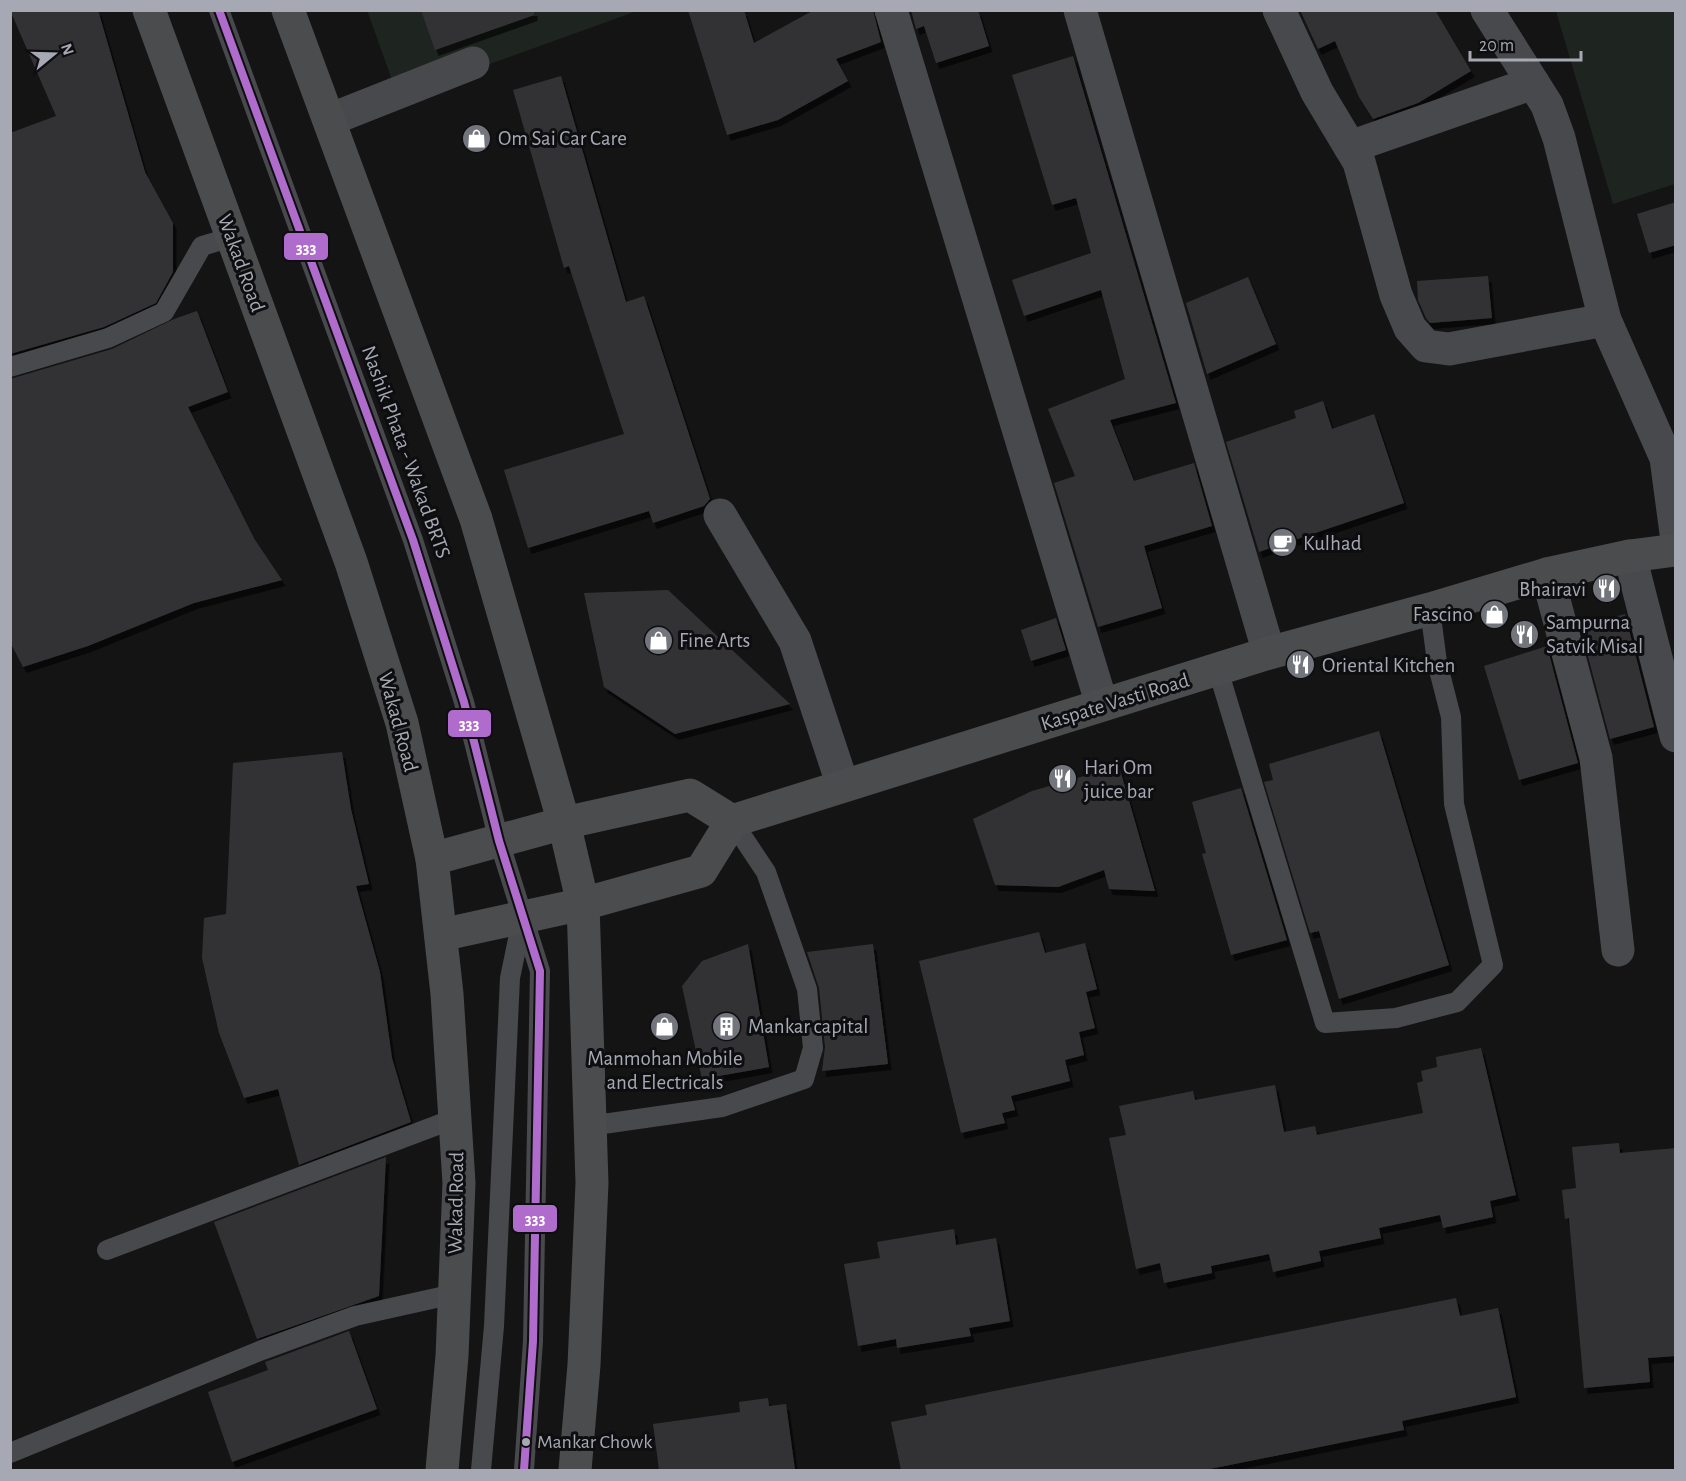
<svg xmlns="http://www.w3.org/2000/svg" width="1686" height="1481" font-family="'Alegreya Sans',sans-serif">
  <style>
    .green { fill: #1e241f }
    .building { fill: #333335; filter: url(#shadow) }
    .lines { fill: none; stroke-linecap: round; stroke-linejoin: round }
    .service { stroke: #48494c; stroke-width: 20 }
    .minor { stroke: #48494c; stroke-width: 33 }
    .primary { stroke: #4b4c4e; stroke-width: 33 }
    .bus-1-casing { stroke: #0e0e10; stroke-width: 12 }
    .bus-1 { stroke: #b06ccc; stroke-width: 8 }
    .bus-dot { fill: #a6a9b4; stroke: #0e0e10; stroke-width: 2 }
    .labels { text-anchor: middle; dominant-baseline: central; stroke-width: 6; stroke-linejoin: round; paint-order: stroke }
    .bus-label { font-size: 20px; fill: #a6a9b4; stroke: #0e0e10; text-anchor: start }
    .poi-label { font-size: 21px; fill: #a6a9b4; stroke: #0e0e10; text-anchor: start }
    .street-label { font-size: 21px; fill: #a6a9b4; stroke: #0e0e10 }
    .line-badge { stroke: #0e0e10; stroke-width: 2 }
    .badge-label { font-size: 16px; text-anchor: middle; font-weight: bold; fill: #fff }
  </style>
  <defs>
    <filter id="shadow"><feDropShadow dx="3.5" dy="6" stdDeviation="0" flood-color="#0009"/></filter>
  </defs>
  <rect width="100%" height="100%" fill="#141414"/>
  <!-- green -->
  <g class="green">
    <polygon points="367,10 637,11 398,97"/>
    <polygon points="1556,11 1675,11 1675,184 1613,204"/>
  </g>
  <!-- building -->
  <g class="building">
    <polygon points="10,10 98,10 145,172 173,223 173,272 156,303 104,327 10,354 10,133 56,116"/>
    <polygon points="421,10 534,10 534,15 435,50"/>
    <polygon points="688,10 744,10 754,43 814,10 873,10 881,42 836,59 848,81 778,120 727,135"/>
    <polygon points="911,10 978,10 989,46 936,63 924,26 916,29"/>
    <polygon points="1300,10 1435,10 1471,71 1418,103 1373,119 1359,97 1335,41 1318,49"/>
    <polygon points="1073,56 1176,403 1110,420 1134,481 1194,463 1212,526 1144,546 1162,608 1098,627 1054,483 1075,476 1048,409 1125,379 1101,290 1024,316 1012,280 1091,253 1076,198 1052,205 1012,75"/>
    <polygon points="561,76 626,302 644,296 710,499 704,506 653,523 649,511 528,548 504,470 624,434 569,266 564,268 513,90"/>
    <polygon points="1676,202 1676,245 1649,253 1637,214"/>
    <polygon points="1488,276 1492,318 1430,323 1426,318 1418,300 1417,281"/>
    <polygon points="1248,277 1276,344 1207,374 1186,303"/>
    <polygon points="197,311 228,392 188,407 255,540 282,580 194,603 88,646 23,667 10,642 10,379 112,349 174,319"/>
    <polygon points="1323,401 1332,429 1374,414 1404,503 1259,552 1226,442 1296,418 1294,411"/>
    <polygon points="668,590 790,704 675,734 604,687 584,593"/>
    <polygon points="1625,614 1654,727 1610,739 1582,634 1588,632 1586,625"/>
    <polygon points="1056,618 1066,650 1031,661 1021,630"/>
    <polygon points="1547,646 1578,763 1519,780 1484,666"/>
    <polygon points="1379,731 1449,965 1339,999 1319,931 1310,933 1264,782 1273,780 1269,764"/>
    <polygon points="342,752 351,809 369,884 356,886 380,972 392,1058 411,1122 299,1165 278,1089 244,1098 219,1033 202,958 204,918 226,914 233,763"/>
    <polygon points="1119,766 1155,891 1109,889 1104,870 1058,887 995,885 973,819 1032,791"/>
    <polygon points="1241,788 1287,940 1231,955 1202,854 1206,853 1192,802"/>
    <polygon points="1039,932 1045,953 1085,943 1097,989 1086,992 1095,1028 1079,1032 1084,1055 1065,1060 1070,1081 1011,1096 1015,1110 1002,1113 1005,1123 961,1133 919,961"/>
    <polygon points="748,944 769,1067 702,1079 682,986 702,961"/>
    <polygon points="873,944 888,1064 822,1071 825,1047 819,988 807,952"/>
    <polygon points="1481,1048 1516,1195 1490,1201 1493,1217 1443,1228 1440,1215 1379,1228 1381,1238 1319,1251 1321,1261 1273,1272 1269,1254 1211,1266 1212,1273 1164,1283 1160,1263 1136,1269 1109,1138 1126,1135 1119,1106 1193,1091 1195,1100 1275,1085 1284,1132 1315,1126 1317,1135 1423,1113 1417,1083 1423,1081 1421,1071 1437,1067 1436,1057"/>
    <polygon points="1619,1143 1620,1153 1676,1148 1676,1356 1648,1358 1650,1382 1584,1388 1569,1218 1565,1219 1562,1190 1576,1188 1572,1147"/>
    <polygon points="386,1157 379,1296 257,1339 214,1222"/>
    <polygon points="954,1229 956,1245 996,1238 1010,1321 969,1328 971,1336 897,1348 896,1339 858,1346 844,1264 880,1258 877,1242"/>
    <polygon points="1456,1298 1460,1316 1498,1308 1516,1397 1402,1421 1404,1430 1205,1470 901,1470 891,1422 927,1415 925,1405"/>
    <polygon points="349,1331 377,1409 232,1462 208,1392 268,1370 265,1362"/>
    <polygon points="768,1398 769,1406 786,1404 795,1470 659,1470 653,1424 740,1412 739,1402"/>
  </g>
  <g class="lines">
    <!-- service -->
    <g class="service">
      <polyline points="219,10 413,540 464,702 499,841 540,971 533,1341 524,1470"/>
      <polyline points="10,367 108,338 164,312 202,246 232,237"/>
      <polyline points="1218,670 1325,1023 1396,1018 1457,1002 1493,965 1454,804 1451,717 1437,662 1430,609"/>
      <polyline points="589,1126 722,1107 804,1079 813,1048 807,989 766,872 732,821"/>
      <polyline points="107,1250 456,1118"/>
      <polyline points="10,1453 262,1350 355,1316 454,1294"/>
      <polyline points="481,1470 494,1326 510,978 522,920"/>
    </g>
    <!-- minor -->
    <g class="minor">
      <polyline points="891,10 1102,705"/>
      <polyline points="1080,10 1269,653"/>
      <polyline points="1279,10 1317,92 1359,162 1396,295 1410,328 1426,346 1449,349 1605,320 1559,138 1547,105 1487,10"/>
      <polyline points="329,120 473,63"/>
      <polyline points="1350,147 1533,83"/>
      <polyline points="1605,320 1666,458 1676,533"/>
      <polyline points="720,515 795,641 843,786"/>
      <polyline points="1630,556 1676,736"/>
      <polyline points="1547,574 1596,758 1618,950"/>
    </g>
    <!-- primary -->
    <g class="primary">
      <polyline points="149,10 351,562 402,723 432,859 447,994 459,1183 452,1356 442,1470"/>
      <polyline points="288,10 476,519 564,823 583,904 592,1183 584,1365 575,1470"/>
      <polyline points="432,859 564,823 690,795 732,821"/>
      <polyline points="441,935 583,904 701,871 732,821 1269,653 1430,609 1547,574 1630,556 1676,550"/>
    </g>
    <defs>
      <polyline id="bus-1" points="219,10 413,540 464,702 499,841 540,971 533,1341 524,1470"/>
    </defs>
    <!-- bus-1 casing -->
    <use href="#bus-1" class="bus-1-casing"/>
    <!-- bus-1 -->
    <use href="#bus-1" class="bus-1"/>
  </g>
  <!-- icons -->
  <defs>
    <symbol id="shop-disc" viewBox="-11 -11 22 22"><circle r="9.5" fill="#73757c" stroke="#0e0e10"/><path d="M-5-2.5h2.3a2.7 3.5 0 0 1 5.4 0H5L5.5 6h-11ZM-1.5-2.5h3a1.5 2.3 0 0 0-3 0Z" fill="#fff"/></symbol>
    <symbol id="cafe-disc" viewBox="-11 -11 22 22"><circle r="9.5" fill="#73757c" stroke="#0e0e10"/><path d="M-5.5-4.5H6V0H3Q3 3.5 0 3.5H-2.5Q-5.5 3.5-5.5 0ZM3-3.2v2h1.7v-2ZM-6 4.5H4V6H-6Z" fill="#fff"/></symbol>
    <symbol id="restaurant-disc" viewBox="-11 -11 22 22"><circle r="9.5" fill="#73757c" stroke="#0e0e10"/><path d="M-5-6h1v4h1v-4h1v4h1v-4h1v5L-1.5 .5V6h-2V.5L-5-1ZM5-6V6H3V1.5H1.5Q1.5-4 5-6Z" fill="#fff"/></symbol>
    <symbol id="building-disc" viewBox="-11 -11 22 22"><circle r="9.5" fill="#73757c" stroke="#0e0e10"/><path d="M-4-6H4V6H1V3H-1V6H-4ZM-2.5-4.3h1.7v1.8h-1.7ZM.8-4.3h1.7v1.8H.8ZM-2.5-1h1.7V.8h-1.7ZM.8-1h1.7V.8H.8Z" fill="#fff"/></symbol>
  </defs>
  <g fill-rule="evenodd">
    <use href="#shop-disc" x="460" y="122" width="33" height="33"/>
    <use href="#cafe-disc" x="1266" y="526" width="33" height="33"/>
    <use href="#restaurant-disc" x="1590" y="572" width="33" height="33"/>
    <use href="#shop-disc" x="1478" y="598" width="33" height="33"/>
    <use href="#restaurant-disc" x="1508" y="618" width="33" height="33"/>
    <use href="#shop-disc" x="642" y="624" width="33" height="33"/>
    <use href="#restaurant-disc" x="1284" y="648" width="33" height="33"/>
    <use href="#restaurant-disc" x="1046" y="762" width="33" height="33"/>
    <use href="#building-disc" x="710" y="1010" width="33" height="33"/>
    <use href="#shop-disc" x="648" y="1010" width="33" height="33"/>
  </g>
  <!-- markers -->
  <circle class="bus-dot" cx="526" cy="1442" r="5"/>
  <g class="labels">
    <!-- bus labels -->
    <g class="bus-label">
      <text x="537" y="1442">Mankar Chowk</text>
    </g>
    <!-- poi labels -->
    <g class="poi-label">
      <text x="498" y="138">Om Sai Car Care</text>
      <text x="1303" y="543">Kulhad</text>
      <text x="1586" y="589" text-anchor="end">Bhairavi</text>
      <text x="1473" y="614" text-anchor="end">Fascino</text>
      <text x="1546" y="622">Sampurna<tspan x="1546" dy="24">Satvik Misal</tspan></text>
      <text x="679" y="640">Fine Arts</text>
      <text x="1322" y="665">Oriental Kitchen</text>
      <text x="1084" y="767">Hari Om<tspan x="1084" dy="24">juice bar</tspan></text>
      <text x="748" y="1026">Mankar capital</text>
      <text x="665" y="1058" text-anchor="middle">Manmohan Mobile<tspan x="665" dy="24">and Electricals</tspan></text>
    </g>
    <!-- street labels -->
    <g class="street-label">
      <text transform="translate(241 263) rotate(70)">Wakad Road</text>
      <text transform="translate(406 452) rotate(70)">Nashik Phata - Wakad BRTS</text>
      <text transform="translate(1115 702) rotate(-17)">Kaspate Vasti Road</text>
      <text transform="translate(398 722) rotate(75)">Wakad Road</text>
      <text transform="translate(456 1203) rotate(-89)">Wakad Road</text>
    </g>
  </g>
  <g class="line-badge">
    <rect x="283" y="232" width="46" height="29" rx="6" fill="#b06ccc"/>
    <rect x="447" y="709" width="45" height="29" rx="6" fill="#b06ccc"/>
    <rect x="512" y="1204" width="46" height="29" rx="6" fill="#b06ccc"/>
  </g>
  <g class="badge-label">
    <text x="306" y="253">333</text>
    <text x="469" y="729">333</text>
    <text x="535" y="1224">333</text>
  </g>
  <!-- border -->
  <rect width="1686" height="1481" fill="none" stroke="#a6a9b4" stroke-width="24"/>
  <!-- north arrow -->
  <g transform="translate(54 54) rotate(71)" stroke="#0e0e10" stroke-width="4.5" paint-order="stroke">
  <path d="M0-4.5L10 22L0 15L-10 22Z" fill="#a6a9b4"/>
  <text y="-9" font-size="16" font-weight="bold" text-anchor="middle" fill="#a6a9b4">N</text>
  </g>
  <!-- scale -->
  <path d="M1470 51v9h111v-9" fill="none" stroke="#a6a9b4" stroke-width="3"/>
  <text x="1479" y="51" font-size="18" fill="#a6a9b4" stroke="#0e0e10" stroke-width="4.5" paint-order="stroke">20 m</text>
</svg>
